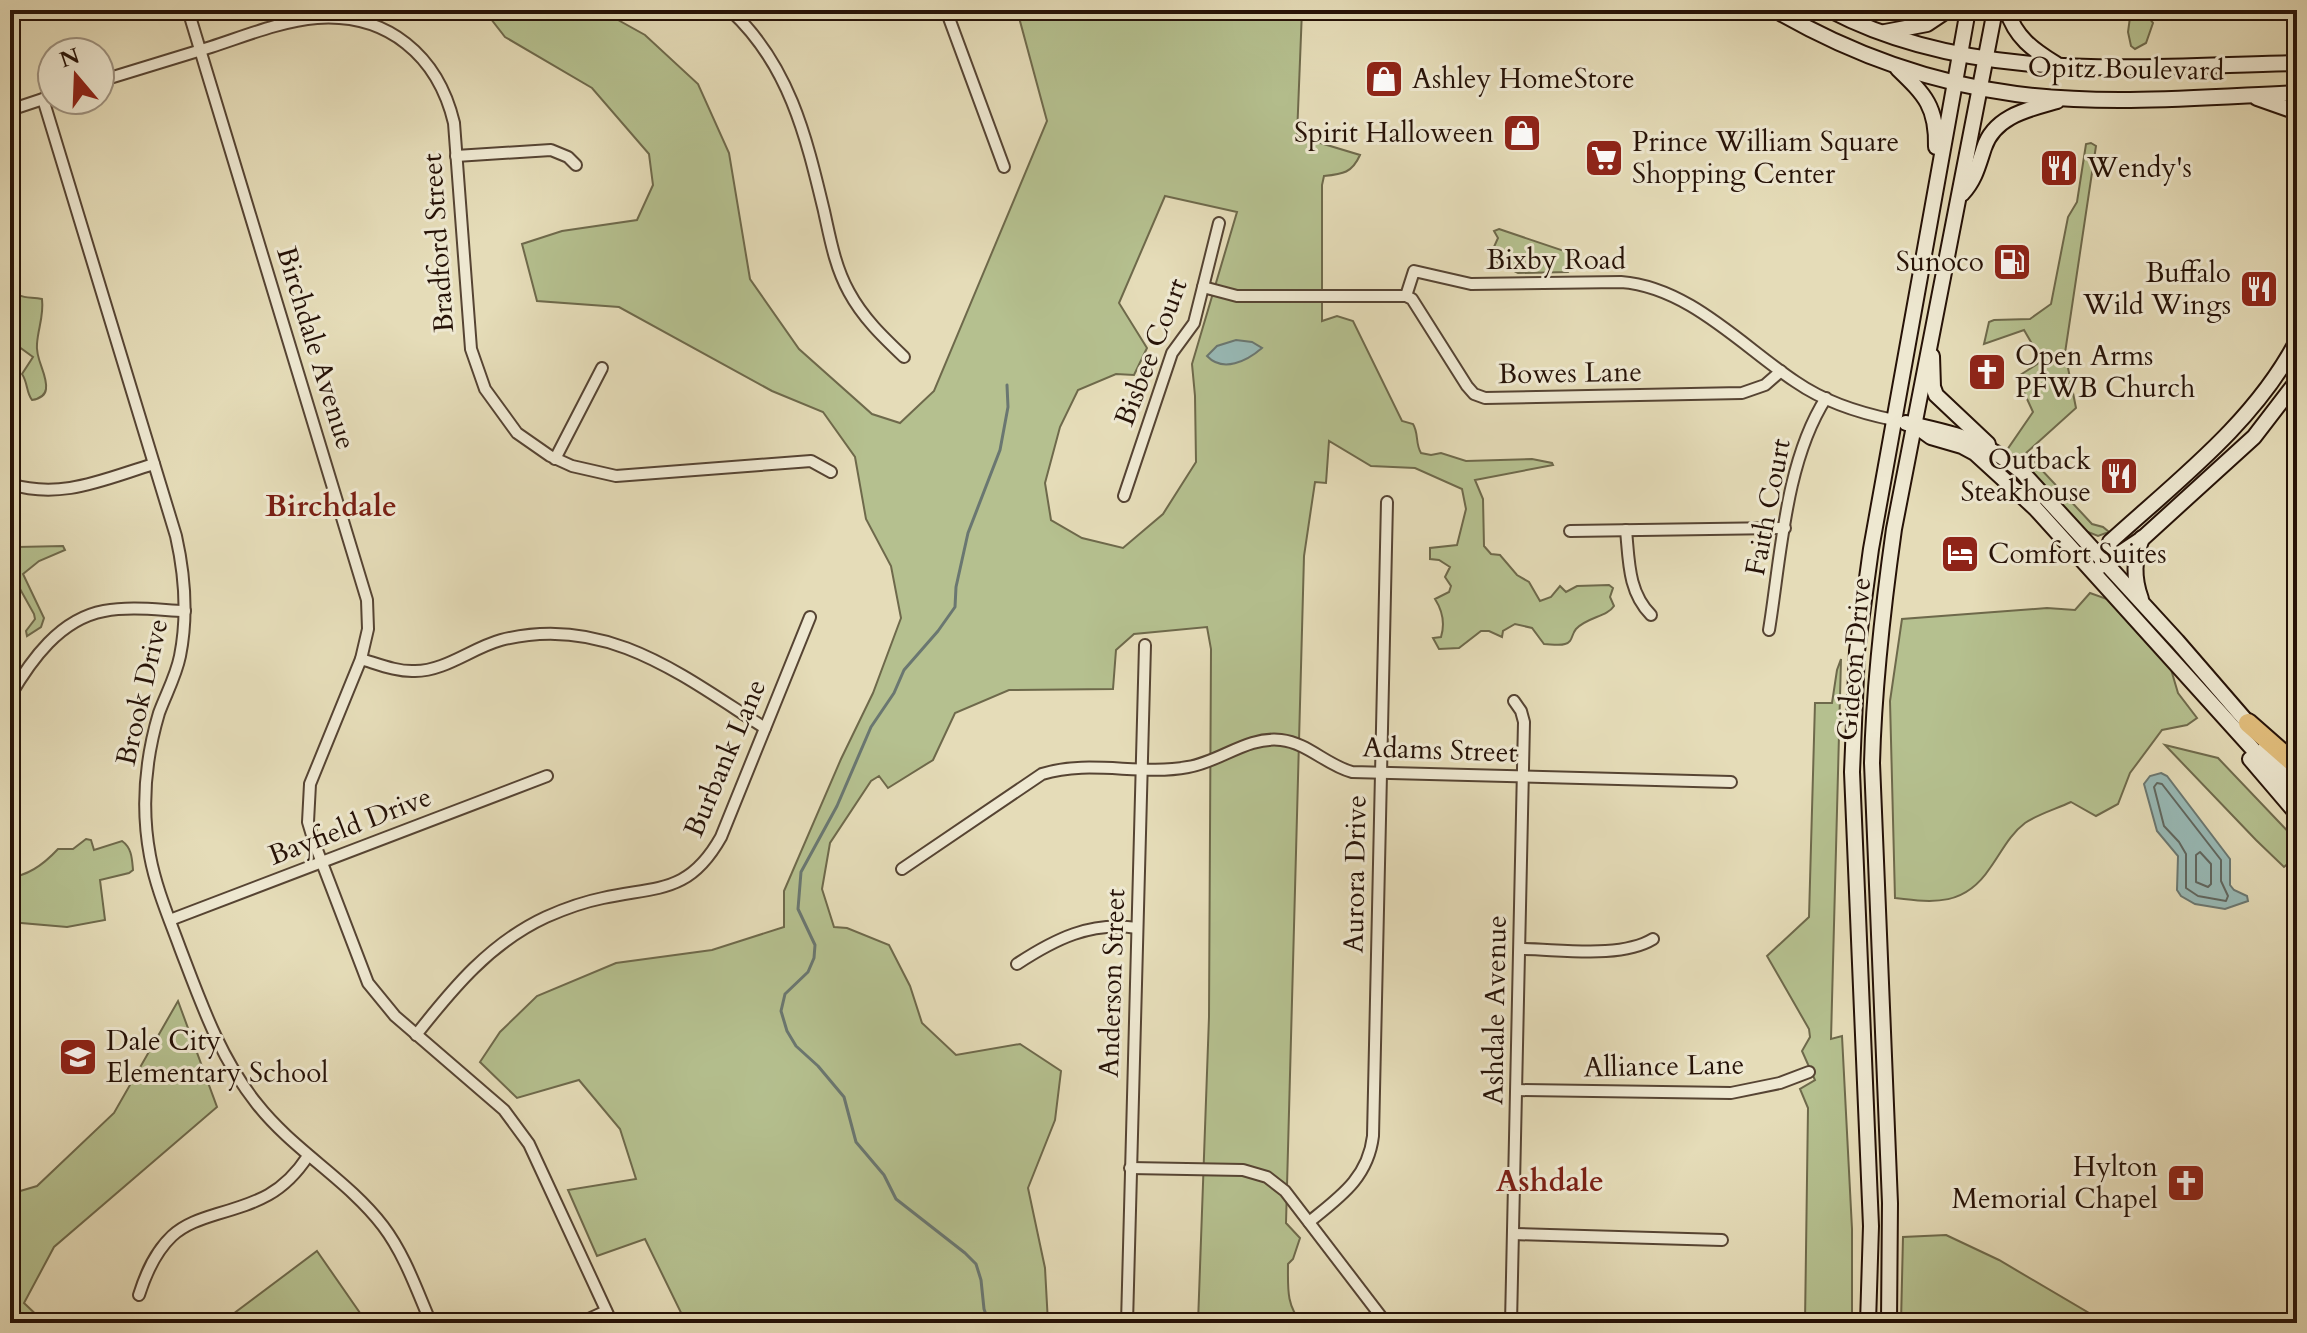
<svg xmlns="http://www.w3.org/2000/svg" width="2307" height="1333" font-family="Cardo,serif">
  <style>
    .green { fill: #b5c08f; stroke: #6e694b; stroke-width: 2; fill-rule: evenodd }
    .water { fill: #98bab7; stroke: #6a7771; stroke-width: 2 }
    .lines { fill: none; stroke-linecap: round; stroke-linejoin: round }
    .shore { stroke: #5f665f; stroke-width: 2 }
    .stream { stroke: #6a7771; stroke-width: 3 }
    .street-casing { stroke: #564433; stroke-width: 14 }
    .secondary-casing { stroke: #261207; stroke-width: 18 }
    .highway-casing { stroke: #261207; stroke-width: 22 }
    .street { stroke: #eee8d1; stroke-width: 10 }
    .secondary { stroke: #eee8d1; stroke-width: 14 }
    .highway { stroke: #e2be7c; stroke-width: 18 }
    .labels { text-anchor: middle; dominant-baseline: central; stroke-width: 6; stroke-linejoin: round; paint-order: stroke }
    .street-label { font-size: 28px; fill: #261207; stroke: #eee8d1 }
    .poi-label { font-size: 28px; fill: #261207; stroke: #eee8d1; text-anchor: start }
    .neighbourhood-label { font-size: 30px; font-weight: bold; fill: #7a1f14; stroke: #eee8d1 }
  </style>
  <rect width="100%" height="100%" fill="#e5dcb8"/>
  <filter id="stains"><feTurbulence type="fractalNoise" baseFrequency=".0025" numOctaves="4"/><feColorMatrix values="0 0 0 0 .2 0 0 0 0 .09 0 0 0 0 .02 0 0 0 .5 -.17"/></filter>
  <radialGradient id="worn" r=".72"><stop offset=".6" stop-color="#630" stop-opacity="0"/><stop offset="1" stop-color="#630" stop-opacity=".3"/></radialGradient>
  <!-- green -->
  <g class="green">
    <path d="M484 10H600L645 35 698 84 729 153 750 279 799 349 872 414 900 423 934 391 1047 121 1017 10H1302L1297 136 1360 155C1352 173 1343 174 1324 176L1322 185V321L1337 316 1353 321 1402 421 1413 424C1419 434 1415 443 1421 453L1431 455 1441 453 1466 461 1532 459 1552 463 1553 465 1475 480 1483 499 1484 546 1491 554 1500 555 1517 575 1529 582 1540 601 1551 597 1560 586 1566 592 1577 586 1609 585 1613 588 1610 597 1614 606C1607 617 1587 617 1576 629 1571 635 1573 642 1565 644 1559 646 1550 644 1544 644L1532 628 1515 624 1503 631 1502 637 1489 631H1481L1459 648 1439 649 1433 638 1441 637C1445 624 1442 610 1435 599L1449 592 1451 586 1445 577 1450 567 1439 560 1430 559V548L1457 545 1466 509 1462 489 1415 468 1371 466 1329 441 1326 483 1315 482 1304 556 1286 1223 1300 1238 1293 1259 1288 1264C1288 1287 1286 1306 1302 1323H1198L1209 1017 1211 649 1207 627 1134 634 1116 650 1113 689 1009 690 955 713 933 760 888 788 879 776 871 781 830 843 822 889 834 927 847 928 889 945 910 986 922 1023 956 1055 1020 1044 1061 1071 1055 1120 1028 1188 1045 1268 1048 1323H686L645 1239 597 1256 568 1190 636 1179 620 1129 579 1080 517 1098 480 1062 500 1032 537 996 616 963 712 950 784 927V891L841 759 873 693 901 618 891 566 866 519 855 457 823 412 772 391 619 307 537 301 522 244 562 231 637 220 653 185 649 154 592 88 505 37ZM1165 196 1237 212 1192 364 1195 396 1196 462 1163 514 1123 548 1082 538 1051 520 1045 483 1060 427 1078 390 1116 374 1134 375 1147 348 1119 303Z"/>
    <polygon points="2131,10 2151,10 2149,18 2153,23 2146,43 2135,49 2131,46 2128,32"/>
    <polygon points="2091,143 2096,146 2065,353 2076,408 2026,453 2092,524 2103,527 2109,532 2098,536 2083,530 2007,450 2033,412 2017,377 2042,361 2024,330 1984,344 1989,322 1994,320 2030,319 2051,304 2068,217 2077,202 2086,144"/>
    <polygon points="1499,229 1579,256 1580,258 1568,272 1518,273 1489,258 1498,238 1494,231"/>
    <path d="M10 284C18 301 27 296 42 299 44 316 38 328 37 344 35 359 48 375 46 389 45 397 38 399 32 400 26 392 28 383 22 374L33 357 11 341 15 336 10 332Z"/>
    <polygon points="10,498 18,511 18,547 63,546 65,550 39,561 23,574 44,618 41,627 27,636 26,631 35,619 34,614 10,571"/>
    <path d="M2090 593 2107 599 2170 666 2178 693 2197 718 2187 725 2162 730 2130 773 2118 804 2096 816 2071 802C2056 809 2038 814 2025 823 2009 835 2001 853 1990 868 1965 906 1935 903 1895 898L1890 701 1902 619 2047 608 2075 610Z"/>
    <polygon points="1841,659 1831,1039 1842,1036 1852,1229 1852,1323 1805,1323 1808,1108 1800,1089 1815,1080 1802,1051 1810,1037 1809,1029 1767,956 1809,917 1815,703 1832,703 1837,670"/>
    <polygon points="2165,745 2218,758 2297,841 2297,856 2284,867 2256,840"/>
    <path d="M86 839 91 840 94 850 122 841C132 848 132 859 133 870L129 873 100 880 105 920 67 927 10 922V877C29 876 45 863 58 849H73Z"/>
    <polygon points="178,1001 217,1107 54,1247 24,1303 45,1323 10,1323 10,1194 37,1186 114,1113"/>
    <polygon points="1946,1235 1999,1260 2106,1323 1901,1323 1903,1237"/>
    <polygon points="317,1251 360,1313 345,1323 221,1323"/>
  </g>
  <!-- water -->
  <g class="water">
    <path d="M1236 340 1252 342 1262 348C1247 361 1223 373 1207 356L1217 346Z"/>
    <polygon points="2161,773 2167,776 2230,859 2230,885 2234,890 2247,896 2248,901 2225,909 2195,904 2181,896 2177,890 2178,856 2157,831 2144,784 2150,776"/>
  </g>
  <g class="lines">
    <!-- shore -->
    <g class="shore">
      <polygon points="2157,783 2162,784 2221,860 2221,881 2228,896 2226,901 2198,896 2186,888 2186,854 2179,842 2164,826 2154,787"/>
      <polygon points="2200,852 2211,864 2211,884 2208,887 2196,882 2196,855"/>
    </g>
    <!-- stream -->
    <polyline class="stream" points="989,1323 984,1309 981,1280 976,1264 965,1253 896,1199 884,1175 856,1142 844,1097 818,1066 796,1046 787,1031 781,1011 785,994 808,972 814,958 815,945 798,909 801,872 837,806 871,727 894,693 904,670 938,631 955,607 956,587 968,533 1000,450 1008,407 1007,385"/>
    <defs>
      <g id="street">
        <polyline points="188,10 367,600 368,629 361,659 310,784 308,822 314,842 368,983 395,1016 504,1110 529,1144 612,1323"/>
        <path d="M730 10C789 64 806 136 824 211 830 238 835 267 849 292 863 318 883 337 904 357"/>
        <polyline points="946,10 1004,167"/>
        <path d="M100 81C137 70 174 58 211 47 245 36 281 21 317 18 388 13 438 56 454 123L471 349 485 389 517 433 550 456 572 466 616 476 811 461 831 472"/>
        <path d="M43 99 176 536C185 576 188 616 180 656 176 676 166 694 159 713 145 760 141 808 150 856 156 888 169 918 180 948 201 1003 220 1058 257 1104 293 1150 348 1180 383 1226 405 1255 417 1291 431 1323"/>
        <polyline points="10,110 52,96"/>
        <polyline points="456,156 551,150 568,157 576,165"/>
        <polyline points="1203,287 1237,296 1406,296"/>
        <path d="M1406 296 1414 271 1471 284 1621 282C1689 287 1743 347 1796 382 1825 402 1859 413 1894 420"/>
        <polyline points="1406,296 1412,299 1467,386 1474,394 1485,398 1742,393 1765,385 1781,371"/>
        <polyline points="555,459 602,368"/>
        <path d="M10 484C62 500 104 479 154 464"/>
        <polyline points="1124,496 1172,353 1194,323 1219,223"/>
        <path d="M1626 530C1629 561 1628 592 1651 615"/>
        <polyline points="1570,531 1785,528"/>
        <path d="M1769 630C1781 556 1785 462 1826 398"/>
        <path d="M361 659C378 664 397 672 415 671 445 671 472 648 501 640 606 613 683 676 765 728"/>
        <path d="M10 696C31 660 60 619 104 611 130 606 159 610 185 611"/>
        <path d="M902 869 1042 774C1089 759 1140 776 1188 767 1220 762 1247 736 1281 740 1308 743 1326 765 1352 772L1731 782"/>
        <polyline points="170,920 547,776"/>
        <path d="M1521 949C1559 949 1620 959 1653 939"/>
        <path d="M1017 964C1055 939 1091 921 1137 928"/>
        <path d="M416 1035C453 988 490 943 546 917 564 909 583 902 603 898 658 886 689 894 721 837L810 617"/>
        <polyline points="1517,1090 1731,1093 1780,1083 1809,1072"/>
        <polyline points="1130,1168 1243,1170 1267,1177 1285,1191 1386,1323"/>
        <path d="M1309 1222C1340 1197 1368 1178 1373 1136L1387 502"/>
        <polyline points="1513,1234 1722,1240"/>
        <path d="M139 1295C146 1273 155 1252 172 1236 185 1224 201 1219 217 1214 258 1202 283 1194 308 1156"/>
        <polyline points="580,1323 606,1311"/>
        <polyline points="1127,1323 1145,645"/>
        <polyline points="1511,1323 1524,722 1521,711 1514,701"/>
      </g>
      <g id="secondary">
        <path d="M1775 10C1849 53 1932 83 2016 94 2106 106 2206 97 2297 93"/>
        <path d="M1830 10C1973 85 2141 66 2297 63"/>
        <path d="M2007 10C2015 37 2033 50 2056 64"/>
        <polyline points="1885,32 1927,24 1948,10"/>
        <path d="M1898 69C1925 95 1937 107 1936 147"/>
        <polyline points="2257,98 2297,112"/>
        <path d="M1962 194C1975 180 1978 166 1984 148 1994 116 2029 109 2057 101"/>
        <polyline points="1932,356 1933,387 1936,395 1988,444"/>
        <path d="M1906 423C1955 434 1981 438 2022 472L2177 641 2254 730"/>
        <polyline points="1913,424 1931,437 1962,446 1975,453 2035,508 2297,798"/>
        <path d="M2105 562 2110 542C2177 481 2254 423 2297 341"/>
        <polyline points="2101,566 2143,538 2254,437 2297,381"/>
        <path d="M2141 599C2133 577 2134 560 2142 538"/>
        <polyline points="2266,746 2297,784"/>
        <polyline points="2250,759 2297,814"/>
        <polyline points="1868,1323 1871,1226 1852,772 1857,651 1871,549 1968,10"/>
        <path d="M1889 1323 1890 1203 1872 763C1874 684 1883 607 1894 529L1995 10"/>
      </g>
      <polyline id="highway" points="2248,723 2297,766"/>
    </defs>
    <!-- street casing -->
    <use href="#street" class="street-casing"/>
    <!-- secondary casing -->
    <use href="#secondary" class="secondary-casing"/>
    <!-- highway casing -->
    <use href="#highway" class="highway-casing"/>
    <!-- street -->
    <use href="#street" class="street"/>
    <!-- secondary -->
    <use href="#secondary" class="secondary"/>
    <!-- highway -->
    <use href="#highway" class="highway"/>
  </g>
  <!-- icons -->
  <defs>
    <symbol id="shop-square" viewBox="-11 -11 22 22"><rect x="-9" y="-9" width="18" height="18" rx="4" fill="#8f2418" stroke="#eee8d1"/><path d="M-5-2.5h2.3a2.7 3.5 0 0 1 5.4 0H5L5.5 6h-11ZM-1.5-2.5h3a1.5 2.3 0 0 0-3 0Z" fill="#fff"/></symbol>
    <symbol id="supermarket-square" viewBox="-11 -11 22 22"><rect x="-9" y="-9" width="18" height="18" rx="4" fill="#8f2418" stroke="#eee8d1"/><path d="M-6-5.5h2.5l.6 2H6L4.5 2H-2.5L-4.4-4H-6ZM-1.5 3.2a1.3 1.3 0 1 0 .1 0ZM3 3.2a1.3 1.3 0 1 0 .1 0Z" fill="#fff"/></symbol>
    <symbol id="restaurant-square" viewBox="-11 -11 22 22"><rect x="-9" y="-9" width="18" height="18" rx="4" fill="#8f2418" stroke="#eee8d1"/><path d="M-5-6h1v4h1v-4h1v4h1v-4h1v5L-1.5 .5V6h-2V.5L-5-1ZM5-6V6H3V1.5H1.5Q1.5-4 5-6Z" fill="#fff"/></symbol>
    <symbol id="fuel-square" viewBox="-11 -11 22 22"><rect x="-9" y="-9" width="18" height="18" rx="4" fill="#8f2418" stroke="#eee8d1"/><path d="M-5.5-6h7V0h2V4h1.3V-2.5L3-4.5l.8-.8L6-3V5H2.5V1h-1V6h-7ZM-4.2-4.7v3.2H.2V-4.7Z" fill="#fff"/></symbol>
    <symbol id="church-square" viewBox="-11 -11 22 22"><rect x="-9" y="-9" width="18" height="18" rx="4" fill="#8f2418" stroke="#eee8d1"/><path d="M-1.2-6h2.4v3.5h3.3v2.4h-3.3V6h-2.4V-.1h-3.3v-2.4h3.3Z" fill="#fff"/></symbol>
    <symbol id="hotel-square" viewBox="-11 -11 22 22"><rect x="-9" y="-9" width="18" height="18" rx="4" fill="#8f2418" stroke="#eee8d1"/><path d="M-6-4.5h1.5V1H6V5H4.5V3h-9V5H-6ZM-4 0a1.8 1.8 0 1 1 3.6 0ZM.5 0V-2.5h3Q6-2.5 6 0Z" fill="#fff"/></symbol>
    <symbol id="school-square" viewBox="-11 -11 22 22"><rect x="-9" y="-9" width="18" height="18" rx="4" fill="#8f2418" stroke="#eee8d1"/><path d="M0-5L7-2L0 1L-7-2ZM-4 1L0 2.5L4 1V4Q0 6-4 4Z" fill="#fff"/></symbol>
  </defs>
  <g fill-rule="evenodd">
    <use href="#shop-square" x="1362" y="57" width="44" height="44"/>
    <use href="#shop-square" x="1500" y="111" width="44" height="44"/>
    <use href="#supermarket-square" x="1582" y="136" width="44" height="44"/>
    <use href="#restaurant-square" x="2037" y="146" width="44" height="44"/>
    <use href="#fuel-square" x="1990" y="240" width="44" height="44"/>
    <use href="#restaurant-square" x="2237" y="267" width="44" height="44"/>
    <use href="#church-square" x="1965" y="350" width="44" height="44"/>
    <use href="#restaurant-square" x="2097" y="454" width="44" height="44"/>
    <use href="#hotel-square" x="1938" y="532" width="44" height="44"/>
    <use href="#school-square" x="56" y="1035" width="44" height="44"/>
    <use href="#church-square" x="2164" y="1161" width="44" height="44"/>
  </g>
  <g class="labels">
    <!-- street labels -->
    <g class="street-label">
      <text transform="translate(2126 69) rotate(1)">Opitz Boulevard</text>
      <text transform="translate(438 243) rotate(-94)">Bradford Street</text>
      <text x="1556" y="260">Bixby Road</text>
      <text transform="translate(316 348) rotate(73)">Birchdale Avenue</text>
      <text transform="translate(1151 352) rotate(-69)">Bisbee Court</text>
      <text transform="translate(1570 373) rotate(-1)">Bowes Lane</text>
      <text transform="translate(1768 507) rotate(-79)">Faith Court</text>
      <text transform="translate(1854 659) rotate(-85)">Gideon Drive</text>
      <text transform="translate(142 692) rotate(-77)">Brook Drive</text>
      <text transform="translate(1440 750) rotate(2)">Adams Street</text>
      <text transform="translate(725 758) rotate(-67)">Burbank Lane</text>
      <text transform="translate(350 826) rotate(-21)">Bayfield Drive</text>
      <text transform="translate(1355 874) rotate(-89)">Aurora Drive</text>
      <text transform="translate(1112 983) rotate(-88)">Anderson Street</text>
      <text transform="translate(1495 1010) rotate(-89)">Ashdale Avenue</text>
      <text transform="translate(1664 1066) rotate(-1)">Alliance Lane</text>
    </g>
    <!-- poi labels -->
    <g class="poi-label">
      <text x="1412" y="79">Ashley HomeStore</text>
      <text x="1494" y="133" text-anchor="end">Spirit Halloween</text>
      <text x="1632" y="142">Prince William Square<tspan x="1632" dy="32">Shopping Center</tspan></text>
      <text x="2087" y="168">Wendy's</text>
      <text x="1984" y="262" text-anchor="end">Sunoco</text>
      <text x="2231" y="273" text-anchor="end">Buffalo<tspan x="2231" dy="32">Wild Wings</tspan></text>
      <text x="2015" y="356">Open Arms<tspan x="2015" dy="32">PFWB Church</tspan></text>
      <text x="2091" y="460" text-anchor="end">Outback<tspan x="2091" dy="32">Steakhouse</tspan></text>
      <text x="1988" y="554">Comfort Suites</text>
      <text x="106" y="1041">Dale City<tspan x="106" dy="32">Elementary School</tspan></text>
      <text x="2158" y="1167" text-anchor="end">Hylton<tspan x="2158" dy="32">Memorial Chapel</tspan></text>
    </g>
    <!-- neighbourhood labels -->
    <g class="neighbourhood-label">
      <text x="331" y="506">Birchdale</text>
      <text x="1550" y="1181">Ashdale</text>
    </g>
  </g>
  <!-- margin -->
  <rect width="2307" height="1333" fill="none" stroke="#e5dcb8" stroke-width="40"/>
  <rect x="12" y="12" width="2283" height="1309" fill="none" stroke="#261207" stroke-width="4"/>
  <rect x="20" y="20" width="2267" height="1293" fill="none" stroke="#261207" stroke-width="2"/>
  <!-- north arrow -->
  <g transform="translate(76 76) rotate(341)"><circle r="38" fill="#eee8d1" stroke="#9e9280" stroke-width="2"/>
  <path d="M0-6L14 30L0 20L-14 30Z" fill="#8f2418"/>
  <text y="-12" font-size="22" font-weight="bold" text-anchor="middle" fill="#261207">N</text>
  </g>
  <rect width="100%" height="100%" filter="url(#stains)"/>
  <rect width="100%" height="100%" fill="url(#worn)"/>
</svg>
